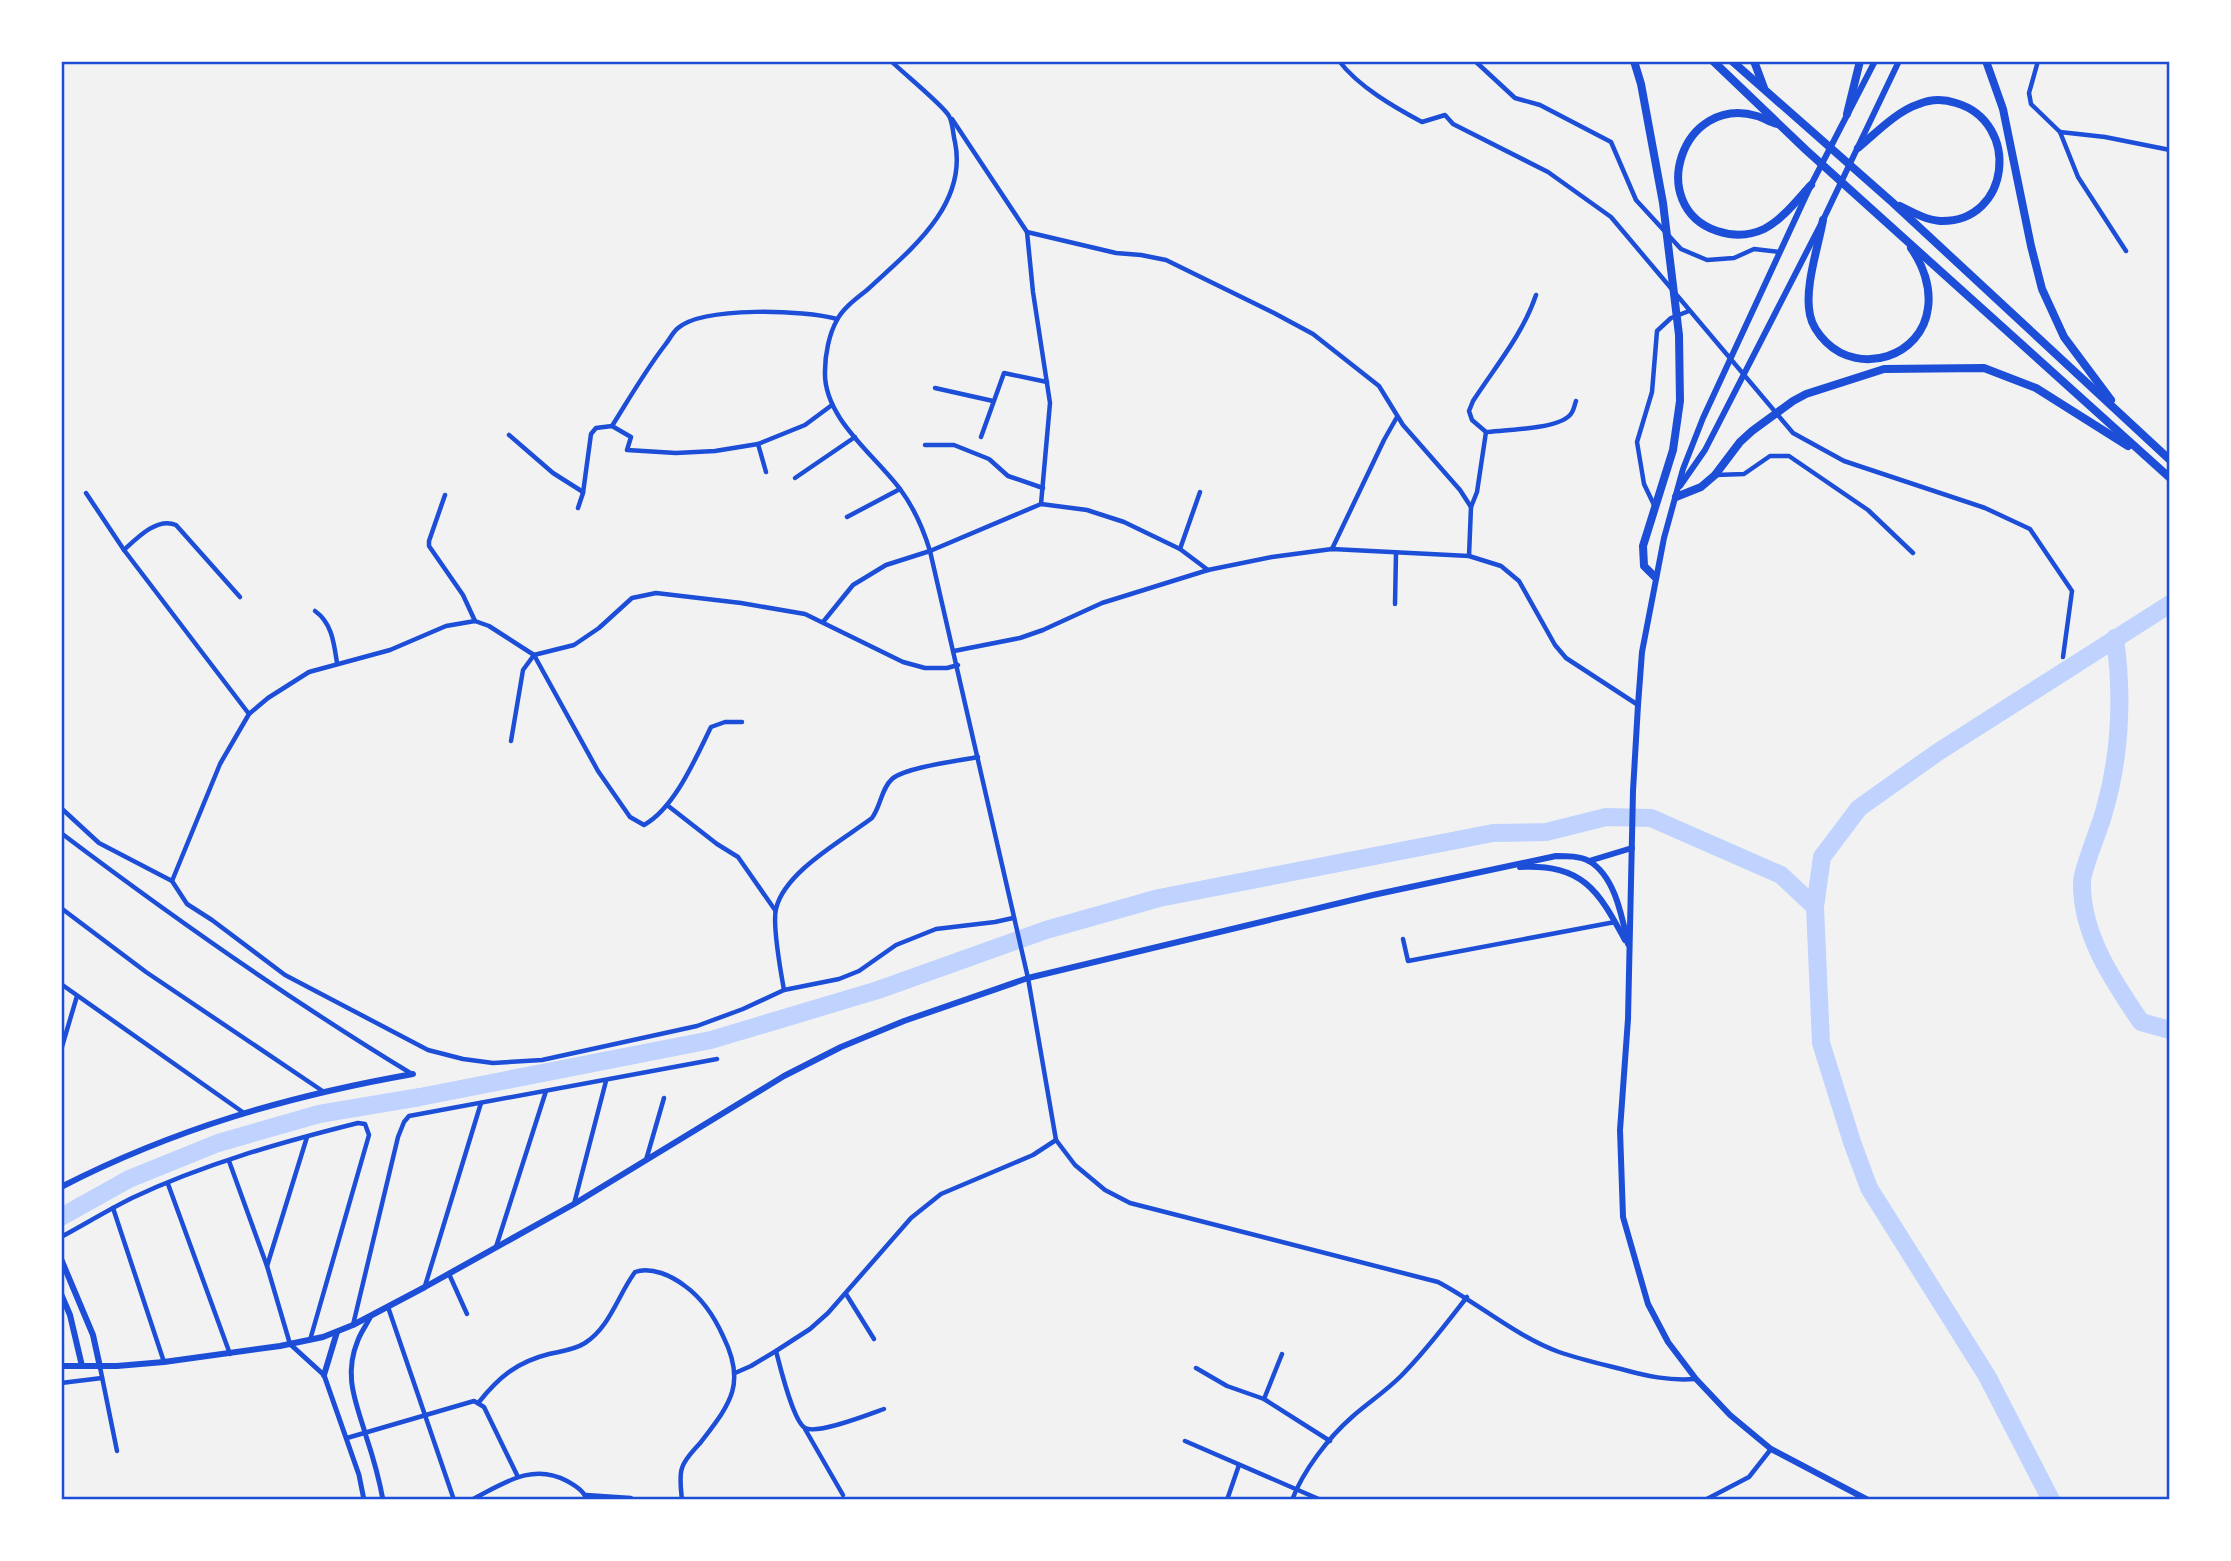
<svg xmlns="http://www.w3.org/2000/svg" width="2231" height="1561" font-family="'Asap Condensed',sans-serif">
  <style>
    .lines { fill: none; stroke-linecap: round; stroke-linejoin: round }
    .river { stroke: #bfd3fe; stroke-width: 18 }
    .minor { stroke: #1d4ed8; stroke-width: 4.5 }
    .tertiary { stroke: #1d4ed8; stroke-width: 5 }
    .secondary { stroke: #1d4ed8; stroke-width: 6 }
    .primary { stroke: #1d4ed8; stroke-width: 6 }
    .motorway { stroke: #1d4ed8; stroke-width: 8 }
    .neatline { fill: none; stroke: #1d4ed8; stroke-width: 2.5 }
  </style>
  <rect width="100%" height="100%" fill="#f2f2f2"/>
  <g class="lines">
    <!-- river -->
    <g class="river">
      <path d="M2115 638C2123 697 2121 754 2104 812 2100 828 2082 869 2082 882 2081 934 2113 981 2141 1022L2170 1030"/>
      <polyline points="61,1217 129,1179 218,1143 319,1114 420,1097 711,1040 878,990 1046,930 1159,898 1493,833 1546,832 1606,817 1651,818 1781,875 1815,907"/>
      <polyline points="2051,1500 1987,1376 1869,1188 1852,1142 1821,1043 1815,907 1822,857 1859,808 1938,752 2170,604"/>
    </g>
    <!-- minor -->
    <g class="minor">
      <path d="M891 61C902 72 944 106 949 116 953 123 953 135 955 142 968 206 909 251 867 290 857 298 843 308 837 320 829 334 825 355 825 371 823 418 875 455 900 489 915 509 923 528 930 551L1028 978 1056 1140 1075 1165 1105 1190 1130 1203 1438 1282C1478 1303 1517 1337 1559 1352 1579 1359 1601 1364 1621 1369 1646 1376 1669 1381 1695 1379"/>
      <path d="M1339 61C1359 87 1394 107 1422 122L1445 115 1453 124 1548 172 1611 217 1793 433 1844 461 1985 508 2030 529 2072 591 2063 657"/>
      <polyline points="1475,61 1515,98 1540,105 1611,142 1636,200 1681,249 1707,260 1734,258 1754,249 1780,252"/>
      <polyline points="2038,61 2029,93 2031,104 2060,132 2078,177 2126,251"/>
      <polyline points="952,119 1027,232 1116,253 1141,255 1166,260 1274,313 1313,334 1379,386 1403,425 1460,490 1471,507"/>
      <polyline points="2060,132 2105,137 2170,150"/>
      <polyline points="1027,232 1033,292 1050,403 1041,504"/>
      <path d="M1536 295C1523 334 1495 367 1473 401L1469 411 1472 420 1486 432C1505 430 1556 429 1569 416 1574 412 1574 406 1576 401"/>
      <polyline points="935,388 993,401"/>
      <path d="M612 426C629 399 645 371 665 345 669 340 673 332 678 328 704 306 805 310 837 319"/>
      <polyline points="509,435 553,473 583,492"/>
      <polyline points="981,437 1004,373 1047,382"/>
      <polyline points="758,444 766,472"/>
      <polyline points="925,445 954,445 989,459 1008,476 1043,488"/>
      <polyline points="1716,475 1744,474 1770,456 1789,456 1868,510 1913,553"/>
      <polyline points="795,478 855,437"/>
      <polyline points="86,493 124,550 249,714"/>
      <polyline points="445,495 429,541 429,546 463,595 475,621"/>
      <polyline points="1655,507 1644,484 1637,442 1652,392 1657,331 1671,318 1689,311"/>
      <polyline points="578,508 583,493 591,434 596,428 612,426 631,437 627,450 676,453 715,451 758,444 805,425 832,405"/>
      <polyline points="847,517 900,489"/>
      <polyline points="1180,549 1200,492"/>
      <polyline points="1332,549 1384,440 1397,417"/>
      <path d="M124 550C137 538 157 517 176 525L240 597"/>
      <polyline points="1469,556 1471,507 1477,492 1486,432"/>
      <polyline points="1395,604 1396,553"/>
      <path d="M315 611C332 623 334 643 337 663"/>
      <polyline points="823,622 853,585 886,565 930,551 1041,504 1087,510 1124,522 1180,549 1208,570"/>
      <polyline points="954,651 1020,638 1043,630 1102,603 1208,570 1272,557 1332,549 1469,556 1501,566 1519,581 1555,645 1566,658 1638,705"/>
      <polyline points="511,741 523,670 534,655 574,645 599,628 632,598 656,593 741,603 805,614 903,662 925,668 947,668 958,665"/>
      <polyline points="667,805 717,844 738,857 775,910"/>
      <polyline points="61,808 99,843 172,881 187,904 212,920 285,975 428,1050 463,1059 493,1063 542,1060 697,1026 743,1009 784,990 839,979 859,971 896,945 936,929 995,922 1013,918"/>
      <path d="M61 833C175 919 290 1000 412 1074"/>
      <path d="M172 881 220 764 249 714 268 698 309 672 390 650 446 626 475 621 489 626 534 655 598 771 630 817 644 825C675 808 696 757 711 727L725 722H742"/>
      <polyline points="61,908 146,972 324,1092"/>
      <polyline points="1403,939 1408,961 1615,922"/>
      <polyline points="61,984 244,1113"/>
      <path d="M784 990C781 973 772 925 776 909 784 872 843 840 872 818 881 806 881 789 892 779 906 767 959 761 978 757"/>
      <polyline points="61,1050 77,996"/>
      <polyline points="646,1160 664,1098"/>
      <polyline points="229,1161 267,1266 290,1344"/>
      <polyline points="168,1184 230,1354"/>
      <polyline points="574,1204 606,1081"/>
      <polyline points="113,1208 164,1362"/>
      <path d="M61 1237C85 1224 108 1210 132 1198 204 1164 282 1142 358 1123L365 1124 369 1135 310 1340"/>
      <polyline points="496,1247 546,1091"/>
      <polyline points="267,1266 307,1137"/>
      <polyline points="449,1274 467,1314"/>
      <polyline points="425,1286 481,1103"/>
      <polyline points="846,1294 874,1339"/>
      <polyline points="388,1307 454,1500"/>
      <polyline points="353,1325 398,1137 404,1122 409,1116 717,1059"/>
      <path d="M776 1351C780 1366 793 1421 805 1428 817 1435 870 1414 884 1409"/>
      <polyline points="100,1367 117,1451"/>
      <polyline points="1196,1368 1227,1386 1264,1399 1330,1441"/>
      <polyline points="735,1373 751,1366 776,1351 810,1329 828,1313 911,1218 941,1194 1033,1155 1056,1140"/>
      <polyline points="61,1383 102,1378"/>
      <polyline points="1264,1399 1282,1354"/>
      <path d="M479 1402C499 1377 517 1362 549 1354 562 1351 574 1350 585 1343 610 1327 618 1295 635 1272 651 1266 672 1276 685 1286 703 1299 714 1316 723 1336 747 1384 730 1404 701 1442 695 1449 685 1458 682 1468 679 1477 681 1490 682 1500"/>
      <polyline points="805,1429 843,1495"/>
      <polyline points="347,1438 474,1401 484,1407 518,1477"/>
      <polyline points="1185,1441 1321,1500"/>
      <polyline points="586,1495 631,1498"/>
      <path d="M471 1500C503 1484 532 1462 567 1481 576 1486 584 1491 587 1500"/>
      <polyline points="1227,1500 1239,1465"/>
      <path d="M1292 1500C1303 1471 1328 1438 1352 1417 1368 1403 1386 1391 1401 1376 1426 1351 1446 1324 1467 1297"/>
      <polyline points="1705,1500 1749,1477 1771,1449"/>
    </g>
    <!-- tertiary -->
    <g class="tertiary">
      <path d="M371 1316C367 1324 361 1332 358 1340 343 1376 356 1402 366 1436 373 1457 379 1478 383 1500"/>
      <polyline points="290,1344 324,1375 359,1475 364,1500"/>
    </g>
    <!-- secondary -->
    <g class="secondary">
      <polyline points="1589,861 1632,848"/>
      <path d="M1520 867C1583 864 1598 890 1625 940"/>
      <path d="M61 1187C174 1129 288 1096 413 1074"/>
      <polyline points="61,1259 93,1335 100,1367"/>
      <polyline points="61,1294 70,1315 82,1366"/>
      <path d="M61 1366H117L164 1362 280 1346 323 1337 353 1325 425 1287 574 1204 784 1076 841 1047 904 1021 1028 978 1373 895 1556 856C1567 856 1580 856 1589 861 1615 876 1622 917 1628 944"/>
      <polyline points="324,1375 337,1332"/>
    </g>
    <!-- primary -->
    <g class="primary">
      <polyline points="1680,486 1705,450 1823,220 1899,61"/>
      <polyline points="1868,1500 1771,1449 1730,1415 1696,1379 1668,1342 1648,1304 1623,1217 1620,1130 1628,1019 1633,791 1638,705 1642,652 1664,538 1683,469 1703,418 1811,185 1875,61"/>
    </g>
    <!-- motorway -->
    <g class="motorway">
      <polyline points="1634,61 1641,84 1663,203 1679,335 1680,401 1673,450 1643,546 1644,566 1655,577"/>
      <polyline points="1713,61 1806,150 2170,478"/>
      <polyline points="1732,61 1892,202 2170,460"/>
      <polyline points="1754,61 1764,88"/>
      <polyline points="1986,61 2003,109 2031,246 2042,289 2064,337 2111,400"/>
      <polyline points="1847,114 1860,61"/>
      <path d="M1777 124C1770 122 1764 118 1757 116 1682 94 1645 206 1717 231 1732 236 1749 236 1764 229 1782 220 1797 200 1811 185"/>
      <path d="M1858 148C1876 133 1897 111 1919 104 1931 99 1944 99 1956 103 2021 122 2011 223 1940 221 1926 220 1912 212 1900 206"/>
      <path d="M1823 220C1818 248 1804 288 1810 315 1812 325 1819 335 1826 342 1860 376 1922 357 1928 308 1931 287 1923 265 1911 248"/>
      <polyline points="1676,497 1701,487 1715,475 1740,442 1752,431 1793,401 1806,394 1884,369 1984,368 2036,388 2128,446"/>
    </g>
  </g>
  <!-- border -->
  <rect width="2231" height="1561" fill="none" stroke="#ffffff" stroke-width="126"/>
  <rect x="63" y="63" width="2105" height="1435" class="neatline"/>
</svg>
